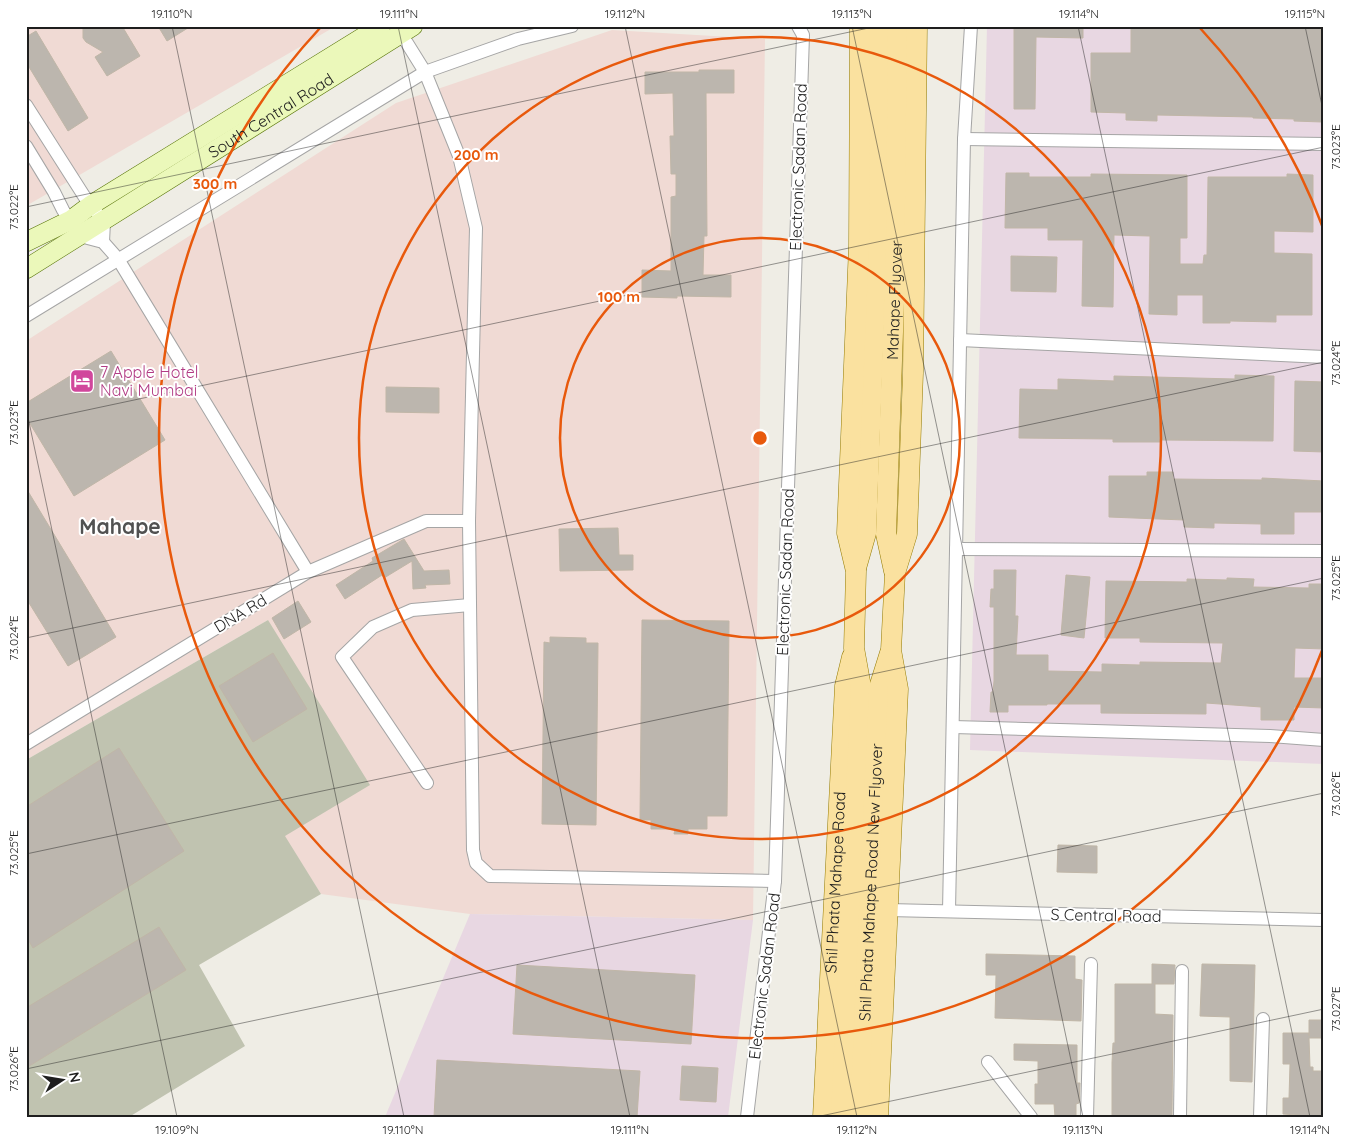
<svg xmlns="http://www.w3.org/2000/svg" width="1350" height="1143" font-family="Quicksand,sans-serif">
  <style>
    .commercial { fill: #f0dad4 }
    .industrial { fill: #e8d7e2 }
    .construction { fill: #c0c3b0 }
    .building { fill: #bcb6ae; stroke: #c0b6a7 }
    .lines { fill: none; stroke-linecap: round; stroke-linejoin: round }
    .street-casing { stroke: #a5a5a5; stroke-width: 14 }
    .secondary-casing { stroke: #577407; stroke-width: 20 }
    .primary-casing { stroke: #957c03; stroke-width: 21 }
    .street { stroke: #fff; stroke-width: 12 }
    .secondary { stroke: #ebf8ba; stroke-width: 19 }
    .primary { stroke: #fae19f; stroke-width: 20 }
    .ticks { fill: none; stroke: #1e1e1e; stroke-width: 1; stroke-opacity: 0.45 }
    .ring { fill: none; stroke: #e8590c; stroke-width: 2.5 }
    .labels { text-anchor: middle; dominant-baseline: central; stroke-width: 4; stroke-linejoin: round; paint-order: stroke }
    .street-label { font-size: 16px; fill: #1e1e1e; stroke: #fff }
    .hotel-label { font-size: 16px; fill: #b23c85; stroke: #fff; text-anchor: start }
    .district-label { font-size: 21px; font-weight: bold; fill: #515151; stroke: #fff }
    .centre { fill: #e8590c; stroke: #fff; stroke-width: 2.5 }
    .ring-label { font-size: 15px; text-anchor: middle; font-weight: bold; fill: #e8590c; stroke: #fff; stroke-width: 4; stroke-linejoin: round; paint-order: stroke }
    .neatline { fill: none; stroke: #1e1e1e; stroke-width: 2 }
    .ticks-label { font-size: 12px; text-anchor: middle; fill: #1e1e1e }
  </style>
  <rect width="100%" height="100%" fill="#efede5"/>
  <!-- commercial -->
  <g class="commercial">
    <polygon points="26,26 336,26 26,206"/>
    <polygon points="612,30 765,39 753,920 470,914 321,894 284,836 268,620 26,760 26,341 396,103"/>
  </g>
  <!-- industrial -->
  <g class="industrial">
    <polygon points="987,26 1324,26 1324,764 970,750"/>
    <polygon points="470,914 753,920 728,1117 385,1117"/>
  </g>
  <!-- construction -->
  <polygon class="construction" points="268,620 370,785 285,836 321,894 199,965 245,1046 129,1117 26,1117 26,760"/>
  <!-- building -->
  <g class="building">
    <polygon points="83,26 122,26 140,56 107,76 95,57 103,52 86,42 83,38"/>
    <polygon points="158,26 191,26 167,41"/>
    <polygon points="1014,26 1083,26 1083,38 1036,37 1035,109 1014,109"/>
    <polygon points="1131,26 1321,26 1322,122 1294,121 1294,119 1253,118 1253,117 1157,115 1157,121 1126,120 1126,113 1091,112 1091,53 1131,53"/>
    <polygon points="36,31 88,118 68,131 26,62 26,37"/>
    <polygon points="699,70 734,70 734,93 706,93 707,236 704,236 703,275 731,275 731,297 677,296 677,298 642,297 642,270 671,271 671,197 676,196 676,174 671,174 670,136 674,136 673,93 645,94 645,72 699,72"/>
    <polygon points="1006,173 1029,173 1029,177 1091,177 1091,174 1187,175 1187,238 1180,238 1180,264 1203,264 1204,255 1207,255 1208,177 1287,177 1287,174 1313,175 1313,232 1274,231 1274,253 1312,254 1312,315 1276,315 1276,322 1230,321 1230,323 1203,323 1203,295 1177,295 1177,315 1149,314 1150,236 1114,235 1113,307 1082,306 1083,240 1048,240 1048,228 1005,228"/>
    <polygon points="1011,256 1057,257 1056,292 1011,291"/>
    <polygon points="111,351 165,440 74,496 26,417 26,403"/>
    <polygon points="1235,375 1274,376 1273,441 1160,440 1160,442 1113,442 1113,439 1019,438 1020,389 1058,390 1058,379 1114,381 1114,376 1235,379"/>
    <polygon points="1295,381 1324,382 1324,452 1294,451"/>
    <polygon points="386,387 439,388 439,413 386,412"/>
    <polygon points="1147,472 1173,472 1173,479 1262,480 1262,478 1324,481 1324,512 1294,512 1294,534 1261,534 1261,524 1214,523 1214,528 1184,527 1184,520 1109,517 1109,476 1147,476"/>
    <polygon points="26,488 116,637 68,666 26,598"/>
    <polygon points="618,528 619,555 633,555 633,570 560,571 559,529"/>
    <polygon points="404,539 424,571 449,570 450,584 425,585 426,588 413,589 412,561 384,578 382,575 345,599 336,585 373,561 372,558"/>
    <polygon points="994,570 1016,570 1015,616 1018,616 1016,655 1048,655 1048,671 1102,672 1102,664 1140,665 1140,662 1221,663 1223,643 1140,642 1140,638 1105,638 1106,581 1187,582 1187,579 1227,580 1227,578 1254,579 1253,587 1309,588 1309,584 1324,584 1324,649 1295,648 1294,678 1324,678 1324,708 1294,707 1294,720 1261,720 1261,707 1206,703 1206,714 1101,713 1101,704 1047,704 1047,705 1008,705 1008,712 990,712 991,692 993,692 994,681 994,607 990,607 991,589 994,589"/>
    <polygon points="1066,575 1090,577 1084,638 1061,635"/>
    <polygon points="298,601 311,622 284,639 272,618"/>
    <polygon points="642,620 729,621 727,816 707,816 707,829 688,829 688,834 674,834 675,829 651,829 651,820 640,820"/>
    <polygon points="550,637 586,638 586,643 598,643 596,825 542,824 544,642 550,643"/>
    <polygon points="273,653 307,709 253,742 219,686"/>
    <polygon points="119,748 184,851 33,948 26,936 26,807"/>
    <polygon points="1058,845 1097,846 1097,873 1057,872"/>
    <polygon points="159,927 186,970 26,1068 26,1008"/>
    <polygon points="986,954 1075,956 1075,979 1082,980 1081,1021 995,1018 996,975 986,975"/>
    <polygon points="1152,964 1175,965 1174,984 1154,984 1155,984 1155,1014 1173,1015 1172,1117 1112,1117 1112,1063 1113,1043 1115,1043 1115,984 1152,984"/>
    <polygon points="1202,964 1255,965 1252,1082 1230,1081 1230,1017 1200,1016"/>
    <polygon points="517,965 695,975 691,1044 513,1034"/>
    <polygon points="1309,1020 1324,1020 1324,1038 1309,1038 1310,1067 1313,1067 1313,1071 1324,1071 1322,1117 1283,1114 1283,1098 1289,1098 1290,1064 1283,1064 1283,1033 1309,1033 1309,1036"/>
    <polygon points="1014,1044 1077,1045 1077,1083 1080,1083 1079,1103 1076,1104 1076,1117 1055,1117 1054,1104 1035,1104 1035,1084 1038,1084 1038,1061 1014,1060"/>
    <polygon points="437,1060 640,1071 637,1117 434,1117"/>
    <polygon points="682,1066 718,1068 716,1102 680,1100"/>
  </g>
  <g class="lines">
    <defs>
      <g id="street">
        <polyline points="397,27 425,72 459,156 476,228 469,521 473,850 476,863 490,876 775,881"/>
        <polyline points="26,105 84,196 104,222 103,242"/>
        <polyline points="964,139 1324,144"/>
        <polyline points="26,146 54,192 63,210 80,236 103,242 118,259 308,572"/>
        <polyline points="26,316 425,72 518,39 572,26"/>
        <polyline points="960,340 1324,357"/>
        <polyline points="956,549 1324,551"/>
        <polyline points="953,727 1270,736 1324,740"/>
        <polyline points="26,744 308,572 426,521 469,521"/>
        <polyline points="427,783 342,657 373,627 412,610 470,605"/>
        <polyline points="888,910 1324,920"/>
        <polyline points="949,911 964,139 971,26"/>
        <polyline points="988,1062 1031,1117"/>
        <polyline points="747,1117 775,881 803,35 798,26"/>
        <polyline points="1087,1117 1091,964"/>
        <polyline points="1180,1117 1182,971"/>
        <polyline points="1260,1117 1263,1019"/>
      </g>
      <g id="secondary">
        <polyline points="26,242 71,220 91,205 381,26"/>
        <path id="s1" d="M26 269 413 26"/>
      </g>
      <g id="primary">
        <polyline points="856,568 866,533 877,246 879,26"/>
        <path id="s2" d="M894 571 886 534 896 245 898 26"/>
        <path id="s3" d="M823 1117 845 686 852 657"/>
        <polyline points="841,1117 861,687 854,648 856,571 847,533 859,246 860,26"/>
        <path id="s4" d="M860 1117 879 688 890 653"/>
        <polyline points="878,1117 898,689 891,650 895,573 907,534 913,373 917,26"/>
      </g>
    </defs>
    <!-- street casing -->
    <use href="#street" class="street-casing"/>
    <!-- secondary casing -->
    <use href="#secondary" class="secondary-casing"/>
    <!-- primary casing -->
    <use href="#primary" class="primary-casing"/>
    <!-- street -->
    <use href="#street" class="street"/>
    <!-- secondary -->
    <use href="#secondary" class="secondary"/>
    <!-- primary -->
    <use href="#primary" class="primary"/>
  </g>
  <!-- ticks -->
  <path class="ticks" d="M172 26 404 1117M398 26 630 1117M625 26 857 1117M852 26 1083 1117M1078 26 1310 1117M1305 26 1324 115M26 207 878 26M26 408 177 1117M26 423 1324 147M26 638 1324 362M26 854 1324 578M26 1069 1324 793M816 1117 1324 1009"/>
  <!-- distance rings -->
  <g class="ring">
    <circle cx="760" cy="438" r="200"/>
    <circle cx="760" cy="438" r="401"/>
    <path d="M1323 648A601 601 0 1 1 320 28M1200 28A601 601 0 0 1 1323 228"/>
  </g>
  <!-- icons -->
  <defs>
    <symbol id="hotel-square" viewBox="-11 -11 22 22"><rect x="-9" y="-9" width="18" height="18" rx="4" fill="#d1479c" stroke="#fff"/><path d="M-6-4.5h1.5V1H6V5H4.5V3h-9V5H-6ZM-4 0a1.8 1.8 0 1 1 3.6 0ZM.5 0V-2.5h3Q6-2.5 6 0Z" fill="#fff"/></symbol>
  </defs>
  <g fill-rule="evenodd">
    <use href="#hotel-square" x="68" y="367" width="28" height="28"/>
  </g>
  <g class="labels">
    <!-- street labels -->
    <g class="street-label">
      <text stroke="none"><textPath href="#s1" startOffset="289">South Central Road</textPath></text>
      <text transform="translate(798 167) rotate(-88)">Electronic Sadan Road</text>
      <text stroke="none"><textPath href="#s2" startOffset="272">Mahape Flyover</textPath></text>
      <text transform="translate(785 572) rotate(-88)">Electronic Sadan Road</text>
      <text transform="translate(240 613) rotate(-31)">DNA Rd</text>
      <text stroke="none"><textPath href="#s3" startOffset="235">Shil Phata Mahape Road</textPath></text>
      <text stroke="none"><textPath href="#s4" startOffset="235">Shil Phata Mahape Road New Flyover</textPath></text>
      <text transform="translate(1106 915) rotate(1)">S Central Road</text>
      <text transform="translate(764 976) rotate(-83)">Electronic Sadan Road</text>
    </g>
    <!-- hotel labels -->
    <g class="hotel-label">
      <text x="100" y="372">7 Apple Hotel<tspan x="100" dy="18">Navi Mumbai</tspan></text>
    </g>
    <!-- district labels -->
    <g class="district-label">
      <text x="120" y="526">Mahape</text>
    </g>
  </g>
  <circle cx="760" cy="438" r="8" class="centre"/>
  <g class="ring-label">
    <text x="476" y="160">200 m</text>
    <text x="215" y="189">300 m</text>
    <text x="619" y="302">100 m</text>
  </g>
  <!-- border -->
  <rect width="1350" height="1143" fill="none" stroke="#ffffff" stroke-width="55"/>
  <!-- north arrow -->
  <g transform="translate(62 1080) rotate(78)" stroke="#ffffff" stroke-width="4" paint-order="stroke">
  <path d="M0-4L9 19L0 12L-9 19Z" fill="#1e1e1e"/>
  <text y="-8" font-size="14" font-weight="bold" text-anchor="middle" fill="#1e1e1e">N</text>
  </g>
  <rect x="28" y="28" width="1294" height="1088" class="neatline"/>
  <g class="ticks-label">
    <text x="172" y="18">19.110°N</text>
    <text x="399" y="18">19.111°N</text>
    <text x="625" y="18">19.112°N</text>
    <text x="852" y="18">19.113°N</text>
    <text x="1079" y="18">19.114°N</text>
    <text x="1305" y="18">19.115°N</text>
    <text transform="translate(1336 147) rotate(-90)" y="4">73.023°E</text>
    <text transform="translate(14 207) rotate(-90)" y="4">73.022°E</text>
    <text transform="translate(1336 363) rotate(-90)" y="4">73.024°E</text>
    <text transform="translate(14 423) rotate(-90)" y="4">73.023°E</text>
    <text transform="translate(1336 578) rotate(-90)" y="4">73.025°E</text>
    <text transform="translate(14 638) rotate(-90)" y="4">73.024°E</text>
    <text transform="translate(1336 794) rotate(-90)" y="4">73.026°E</text>
    <text transform="translate(14 853) rotate(-90)" y="4">73.025°E</text>
    <text transform="translate(1336 1009) rotate(-90)" y="4">73.027°E</text>
    <text transform="translate(14 1069) rotate(-90)" y="4">73.026°E</text>
    <text x="177" y="1134">19.109°N</text>
    <text x="403" y="1134">19.110°N</text>
    <text x="630" y="1134">19.111°N</text>
    <text x="857" y="1134">19.112°N</text>
    <text x="1083" y="1134">19.113°N</text>
    <text x="1310" y="1134">19.114°N</text>
  </g>
</svg>
